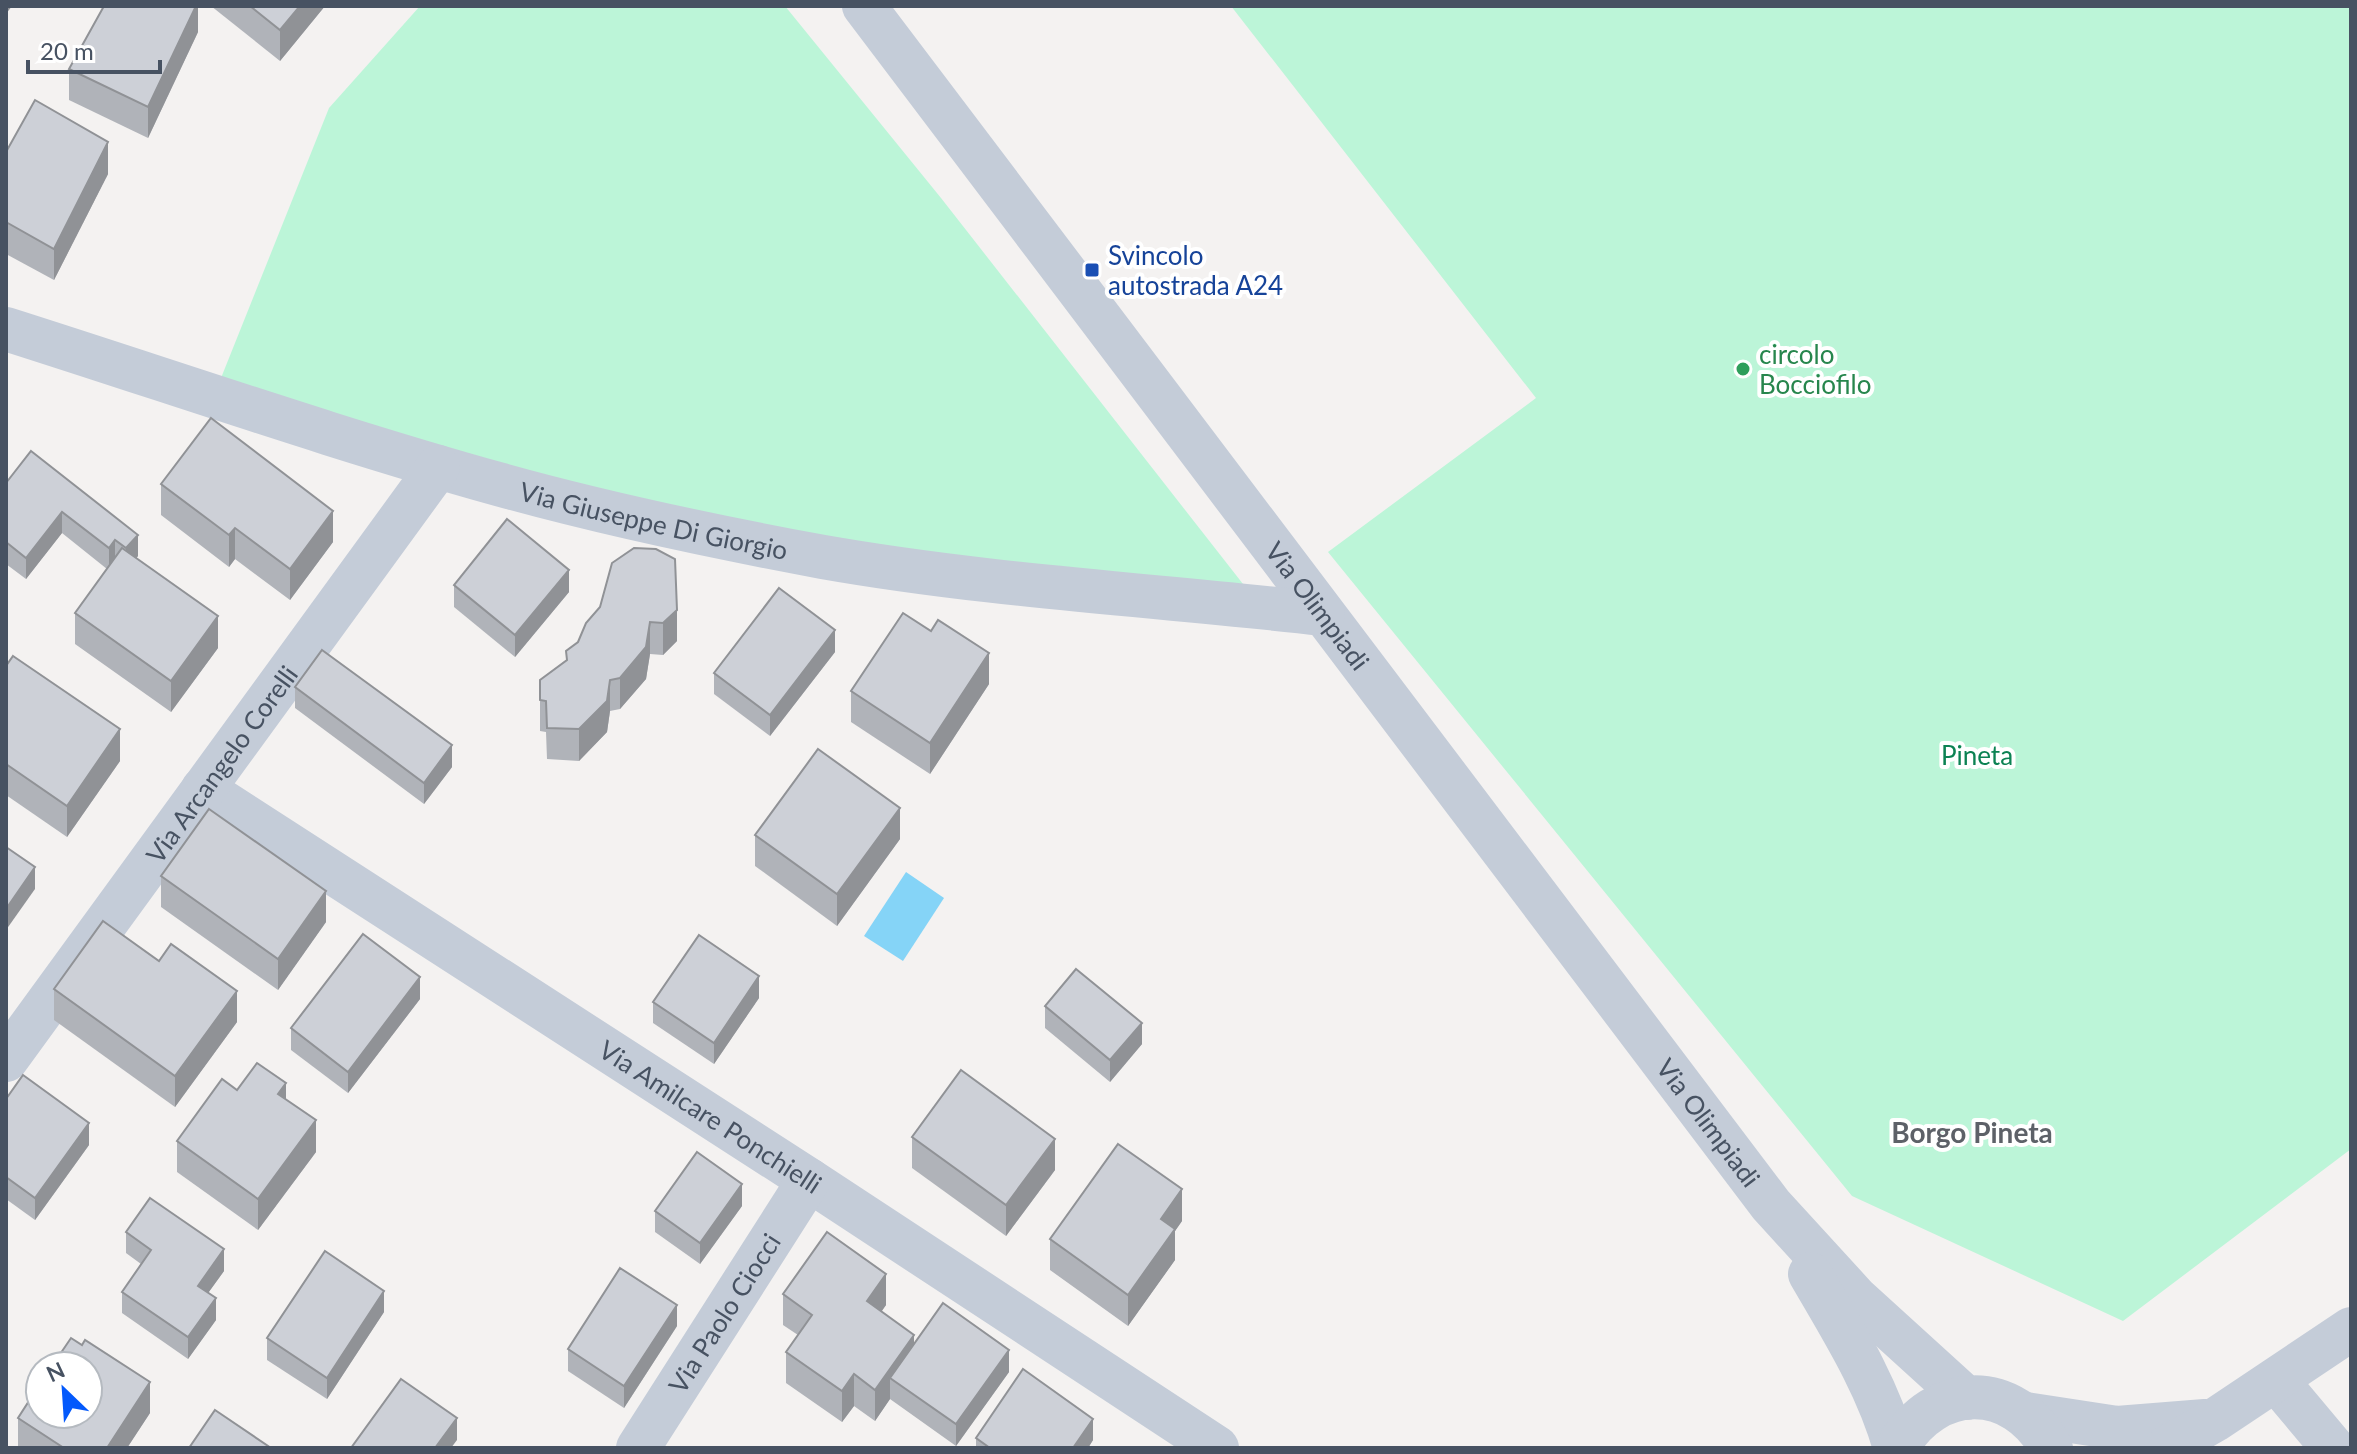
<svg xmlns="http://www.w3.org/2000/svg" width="2357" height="1454" font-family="Lato,sans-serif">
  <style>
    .green { fill: #bcf5d8 }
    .water { fill: #85d4f7 }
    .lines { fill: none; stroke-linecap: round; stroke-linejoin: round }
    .minor { stroke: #c4ccd8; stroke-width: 44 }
    .wall { fill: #b0b3b9 }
    .shaded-wall { fill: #909296 }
    .building { fill: #cdd0d7; stroke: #909296; stroke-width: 2 }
    .transit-dot { fill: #1a4fb4; stroke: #fff; stroke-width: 3 }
    .leisure-dot { fill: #2e9e5b; stroke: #fff; stroke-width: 3 }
    .labels { text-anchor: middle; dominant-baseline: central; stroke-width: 8; stroke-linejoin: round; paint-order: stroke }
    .transit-label { font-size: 26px; fill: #164399; stroke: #fff; text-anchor: start }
    .leisure-label { font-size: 26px; fill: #27864d; stroke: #fff; text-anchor: start }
    .street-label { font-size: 26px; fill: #475262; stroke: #fff }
    .park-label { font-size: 26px; fill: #0c8253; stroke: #fff }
    .neighbourhood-label { font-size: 28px; font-weight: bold; fill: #5d6168; stroke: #fff }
  </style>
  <rect width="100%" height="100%" fill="#f4f2f1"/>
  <!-- green -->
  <g class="green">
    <polygon points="420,6 785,6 941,198 1261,607 729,538 221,378 329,108"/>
    <polygon points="1231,6 2351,6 2351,1149 2123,1321 1852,1196 1328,552 1536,398"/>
  </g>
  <!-- water -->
  <polygon class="water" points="906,872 944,898 903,961 864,936"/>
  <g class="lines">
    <!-- minor -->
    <g class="minor">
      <path id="s1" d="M864 6 1771 1205 1856 1298 1966 1398"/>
      <path id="s2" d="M6 329C170 381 333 438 498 484 605 514 715 537 823 557 988 586 1157 595 1323 614"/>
      <path id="s3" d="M203 789 809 1180 1217 1448"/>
      <path id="s4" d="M6 1060 438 467"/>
      <path d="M1810 1274C1842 1329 1878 1386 1895 1448"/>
      <polyline points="2276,1380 2333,1448"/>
      <polyline points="2025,1414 2117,1428 2205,1421"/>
      <path id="s5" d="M638 1448 809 1180"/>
      <path d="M1897 1448C1935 1381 2014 1380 2051 1448"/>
      <polyline points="2166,1448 2215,1420 2351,1329"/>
    </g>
  </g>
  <!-- wall -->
  <g class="wall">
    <polygon points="198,6 198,32 148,138 69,100 69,69"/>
    <polygon points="211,6 325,6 280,61"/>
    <polygon points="6,152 108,174 54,280 6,254"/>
    <polygon points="31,451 138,556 136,558 218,648 171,712 75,644 75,613 107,569 62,533 26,579 6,564 6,483"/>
    <polygon points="161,484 333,542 290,600 235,559 229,567 161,515"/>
    <polygon points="612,563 677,641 663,655 650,654 646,679 620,709 610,711 607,732 579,761 547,759 546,732 540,731 540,680 566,660 578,642 600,607"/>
    <polygon points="454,585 569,592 515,657 454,607"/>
    <polygon points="835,652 770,736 714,694 714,673"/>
    <polygon points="6,666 120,761 67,837 6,795"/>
    <polygon points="989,684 930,774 851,722 851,691"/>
    <polygon points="295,687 452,767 424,804 295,708"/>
    <polygon points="755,835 900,839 837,926 755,866"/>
    <polygon points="161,876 326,922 278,990 161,907"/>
    <polygon points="54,989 237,1022 175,1107 54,1020"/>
    <polygon points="759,998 714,1064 653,1023 653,1002"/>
    <polygon points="420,999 348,1093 291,1050 291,1028"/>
    <polygon points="1045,1006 1142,1044 1110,1082 1045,1028"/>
    <polygon points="6,1099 89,1145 35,1220 6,1199"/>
    <polygon points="286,1100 316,1152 258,1230 177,1172 177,1141"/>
    <polygon points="912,1137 1055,1170 1006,1236 912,1168"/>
    <polygon points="742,1206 700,1264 655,1232 655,1211"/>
    <polygon points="1182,1221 1175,1231 1175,1260 1128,1326 1050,1270 1050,1239"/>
    <polygon points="126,1232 224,1271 208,1293 216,1320 188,1359 122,1313 122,1292 141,1264 126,1253"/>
    <polygon points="783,1294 886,1305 881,1312 914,1344 1009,1372 956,1446 890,1399 875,1421 854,1406 842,1422 786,1383 786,1352 798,1335 783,1325"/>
    <polygon points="384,1312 327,1399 267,1360 267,1338"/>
    <polygon points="677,1326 624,1408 568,1371 568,1349"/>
    <polygon points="150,1413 127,1448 18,1448 18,1418"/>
    <polygon points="976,1438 1093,1440 1088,1448 976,1448"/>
  </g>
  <!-- shaded-wall -->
  <g class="shaded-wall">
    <polygon points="6,6 12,6 6,14"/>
    <polygon points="196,6 198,6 198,32 148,138 148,107"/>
    <polygon points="300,6 325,6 280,61 280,30"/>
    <polygon points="108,142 108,174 54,280 54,249"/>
    <polygon points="333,511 333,542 290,600 290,569"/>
    <polygon points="62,512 62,533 26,579 26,558"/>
    <polygon points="235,528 235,559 229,567 229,535"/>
    <polygon points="138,535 138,556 126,570 126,548"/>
    <polygon points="115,540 115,561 109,570 109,548"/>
    <polygon points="569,570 569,592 515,657 515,635"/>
    <polygon points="677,610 677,641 663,655 663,623"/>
    <polygon points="218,616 218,648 171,712 171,681"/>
    <polygon points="650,622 650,654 646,679 620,709 620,678"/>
    <polygon points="835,630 835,652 770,736 770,715"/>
    <polygon points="989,653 989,684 930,774 930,743"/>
    <polygon points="610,680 610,711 607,732 579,761 579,729"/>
    <polygon points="120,729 120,761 67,837 67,806"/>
    <polygon points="452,745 452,767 424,804 424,783"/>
    <polygon points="900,808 900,839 837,926 837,894"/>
    <polygon points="35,867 35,889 6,930 6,909"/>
    <polygon points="326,891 326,922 278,990 278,959"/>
    <polygon points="759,976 759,998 714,1064 714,1043"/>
    <polygon points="420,977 420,999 348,1093 348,1072"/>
    <polygon points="237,991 237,1022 175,1107 175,1076"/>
    <polygon points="1142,1023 1142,1044 1110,1082 1110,1060"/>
    <polygon points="286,1083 286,1114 278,1094"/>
    <polygon points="316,1120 316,1152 258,1230 258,1199"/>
    <polygon points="89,1123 89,1145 35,1220 35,1198"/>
    <polygon points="1055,1139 1055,1170 1006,1236 1006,1205"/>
    <polygon points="742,1184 742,1206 700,1264 700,1243"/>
    <polygon points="1182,1189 1182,1221 1175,1231 1175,1260 1128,1326 1128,1295 1161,1219"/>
    <polygon points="224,1249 224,1271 198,1307 198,1286"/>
    <polygon points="886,1274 886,1305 867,1332 867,1301"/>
    <polygon points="384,1291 384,1312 327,1399 327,1378"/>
    <polygon points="216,1298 216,1320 188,1359 188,1337"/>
    <polygon points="677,1305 677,1326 624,1408 624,1386"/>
    <polygon points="914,1335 914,1366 890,1378 890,1399 875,1421 875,1390"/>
    <polygon points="1009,1350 1009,1372 956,1446 956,1424"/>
    <polygon points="854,1374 854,1406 842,1422 842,1391"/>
    <polygon points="150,1382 150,1413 127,1448 107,1448"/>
    <polygon points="457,1418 457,1440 451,1448 435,1448"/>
    <polygon points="1093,1419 1093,1440 1088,1448 1073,1448"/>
  </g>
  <!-- building -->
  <g class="building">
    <polygon points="104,6 196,6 148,107 69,69"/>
    <polygon points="250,6 300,6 280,30"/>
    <polygon points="35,100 108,142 54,249 6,222 6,152"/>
    <polygon points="211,418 333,511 290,569 235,528 229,535 161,484"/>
    <polygon points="31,451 138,535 126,548 115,540 109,548 62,512 26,558 6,542 6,483"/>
    <polygon points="507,519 569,570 515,635 454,585"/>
    <polygon points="122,548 218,616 171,681 75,613"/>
    <polygon points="634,548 656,549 675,559 677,610 663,623 650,622 646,647 620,678 610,680 607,701 579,729 547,728 546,701 540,700 540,680 567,660 566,651 578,642 586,623 600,607 612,563"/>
    <polygon points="779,588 835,630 770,715 714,673"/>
    <polygon points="903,613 931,631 938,620 989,653 930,743 851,691"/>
    <polygon points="322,650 452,745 424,783 295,687"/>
    <polygon points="13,656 120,729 67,806 6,764 6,666"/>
    <polygon points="818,749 900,808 837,894 755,835"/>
    <polygon points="209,809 326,891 278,959 161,876"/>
    <polygon points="6,847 35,867 6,909"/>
    <polygon points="103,921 159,961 171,944 237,991 175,1076 54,989"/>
    <polygon points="363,934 420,977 348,1072 291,1028"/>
    <polygon points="699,935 759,976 714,1043 653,1002"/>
    <polygon points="1076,969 1142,1023 1110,1060 1045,1006"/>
    <polygon points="257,1063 286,1083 278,1094 316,1120 258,1199 177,1141 222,1079 237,1090"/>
    <polygon points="961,1070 1055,1139 1006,1205 912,1137"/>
    <polygon points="23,1075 89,1123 35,1198 6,1177 6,1099"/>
    <polygon points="1118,1144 1182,1189 1161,1219 1175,1229 1128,1295 1050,1239"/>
    <polygon points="697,1152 742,1184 700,1243 655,1211"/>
    <polygon points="150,1198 224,1249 198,1286 216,1298 188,1337 122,1292 151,1250 126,1232"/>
    <polygon points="827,1232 886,1274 867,1301 914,1335 875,1390 854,1374 842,1391 786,1352 812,1315 783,1294"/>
    <polygon points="325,1251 384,1291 327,1378 267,1338"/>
    <polygon points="620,1268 677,1305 624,1386 568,1349"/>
    <polygon points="943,1303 1009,1350 956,1424 890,1378"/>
    <polygon points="71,1338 82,1345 85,1340 150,1382 107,1448 64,1448 18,1418 40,1384 40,1414 88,1414 88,1366 52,1366"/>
    <polygon points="1023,1369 1093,1419 1073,1448 990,1448 976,1438"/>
    <polygon points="401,1379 457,1418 435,1448 351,1448"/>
    <polygon points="215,1410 271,1448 189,1448"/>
  </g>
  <!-- markers -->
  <rect class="transit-dot" x="1084" y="262" width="16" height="16" rx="4"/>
  <circle class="leisure-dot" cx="1743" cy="369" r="8"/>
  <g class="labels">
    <!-- transit labels -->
    <g class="transit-label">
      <text x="1108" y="255">Svincolo<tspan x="1108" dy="30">autostrada A24</tspan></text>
    </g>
    <!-- leisure labels -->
    <g class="leisure-label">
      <text x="1759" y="354">circolo<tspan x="1759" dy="30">Bocciofilo</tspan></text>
    </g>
    <!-- street labels -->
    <g class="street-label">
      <text stroke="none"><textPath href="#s2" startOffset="676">Via Giuseppe Di Giorgio</textPath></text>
      <text stroke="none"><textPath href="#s1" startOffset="752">Via Olimpiadi</textPath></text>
      <text stroke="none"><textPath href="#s4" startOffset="366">Via Arcangelo Corelli</textPath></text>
      <text stroke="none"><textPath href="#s3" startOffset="604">Via Amilcare Ponchielli</textPath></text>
      <text stroke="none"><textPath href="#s1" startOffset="1400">Via Olimpiadi</textPath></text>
      <text stroke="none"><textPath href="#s5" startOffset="160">Via Paolo Ciocci</textPath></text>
    </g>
    <!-- park labels -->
    <g class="park-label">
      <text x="1977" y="755">Pineta</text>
    </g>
    <!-- neighbourhood labels -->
    <g class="neighbourhood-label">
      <text x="1972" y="1132">Borgo Pineta</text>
    </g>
  </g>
  <!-- border -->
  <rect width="2357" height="1454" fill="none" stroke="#475262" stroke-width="16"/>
  <!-- north arrow -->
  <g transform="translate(64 1390) rotate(335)"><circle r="38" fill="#ffffff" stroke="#b5bac0" stroke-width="2"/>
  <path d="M0-6L14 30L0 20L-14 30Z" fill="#0359fc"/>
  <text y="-12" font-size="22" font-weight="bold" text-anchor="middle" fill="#475262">N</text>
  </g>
  <!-- scale -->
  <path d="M28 60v12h132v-12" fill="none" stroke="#475262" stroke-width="4"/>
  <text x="40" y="60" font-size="24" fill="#475262" stroke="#ffffff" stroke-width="6" paint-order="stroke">20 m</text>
</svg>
